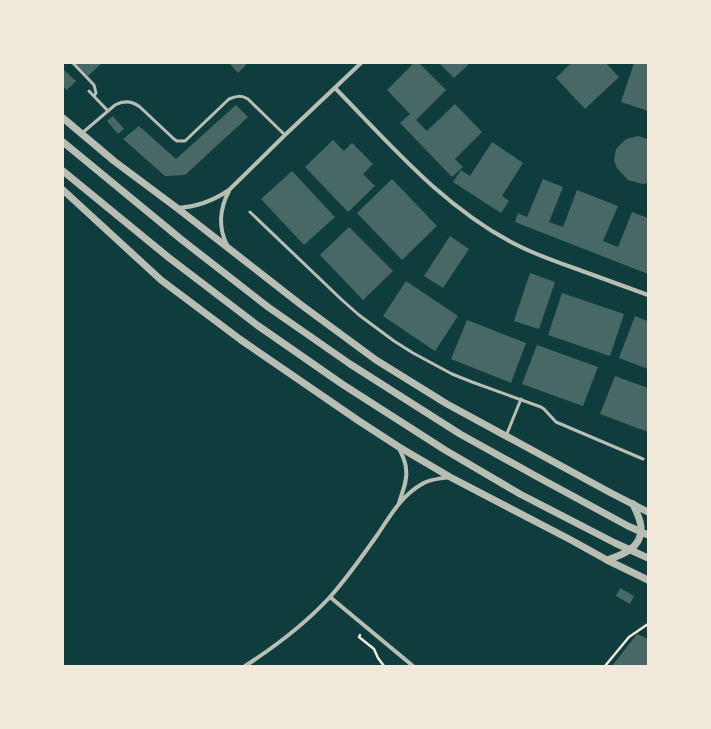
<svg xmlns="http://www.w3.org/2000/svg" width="711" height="729" font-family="'Source Sans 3',sans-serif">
  <rect width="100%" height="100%" fill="#0f3d3e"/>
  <g fill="#486865">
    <polygon points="75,63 102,63 88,76"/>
    <polygon points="229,63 248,63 238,73"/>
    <polygon points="410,63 419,63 446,90 416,120 427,131 455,104 482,132 455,159 463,167 452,177 400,123 410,114 387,90 412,65"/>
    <polygon points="439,63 470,63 454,78"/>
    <polygon points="571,63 606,63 619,77 585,109 556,78"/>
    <polygon points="634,63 648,63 648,111 621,102"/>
    <polygon points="63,69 76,81 67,90 63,86"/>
    <polygon points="236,105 248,117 185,175 165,176 123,139 139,126 176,159"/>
    <polygon points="113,116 124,129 118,134 107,121"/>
    <polygon points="638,136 648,139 648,183 643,184 628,180 617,168 614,160 616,149 626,139"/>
    <polygon points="333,140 344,151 352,143 373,164 363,174 375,186 348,212 305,167"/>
    <polygon points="492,142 523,163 502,196 509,201 501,213 453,182 461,170 470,176"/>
    <polygon points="292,171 335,217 304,245 261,199"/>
    <polygon points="392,179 437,226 402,260 357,213"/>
    <polygon points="543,179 563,187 549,222 563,227 577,190 618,206 603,241 618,247 632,212 648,218 648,274 515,222 518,213 527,217"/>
    <polygon points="349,227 393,271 363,300 320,255"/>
    <polygon points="450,236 469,249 443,288 424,276"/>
    <polygon points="530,273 555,282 539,329 514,321"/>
    <polygon points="406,281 458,316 435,351 383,316"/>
    <polygon points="562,293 624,314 610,356 548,335"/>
    <polygon points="635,316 648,321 648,369 619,358"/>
    <polygon points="467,320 526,343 511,383 451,359"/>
    <polygon points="537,345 598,367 583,406 522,384"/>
    <polygon points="615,376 648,388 648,432 600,414"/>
    <polygon points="620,588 634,596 630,604 616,596"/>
    <polygon points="637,634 648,639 648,666 612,666"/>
  </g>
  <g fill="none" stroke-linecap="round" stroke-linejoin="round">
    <g stroke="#f1e9da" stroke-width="2.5">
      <polyline points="360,635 359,637 374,649 378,658 384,666"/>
      <polyline points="605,666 629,637 648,624"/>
    </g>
    <g stroke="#b8beb3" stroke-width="3">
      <polyline points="73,63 94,85 96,93 94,96"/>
      <polyline points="89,91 108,111"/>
      <path d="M81 134 115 105C124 100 132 101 140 107L174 139 177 141H185L229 99C236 96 241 95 248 99L285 135"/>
      <polyline points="250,212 342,300 359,315 394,341 413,353 452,374 472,382 541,407 544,409 556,422 643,459"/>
      <polyline points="506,436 521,399"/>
    </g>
    <g stroke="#b8beb3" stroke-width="4">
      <path d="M335 88C391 145 443 207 515 244 534 254 554 261 574 268 599 277 623 286 648 295"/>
      <path d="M177 208C197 207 213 201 229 190L285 135 361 63"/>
      <path d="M227 245C218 227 220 208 229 191"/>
      <path d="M399 503C402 492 408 481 406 469 406 462 402 455 399 448"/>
      <polyline points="330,597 413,666"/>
      <path d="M245 666C276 646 305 624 330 597 348 577 363 555 378 534 390 516 402 495 422 484 430 479 439 479 448 477"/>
    </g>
    <g stroke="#b8beb3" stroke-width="7">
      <polyline points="63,118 114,161 177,208 300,304 376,360 447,404 611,493 648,512"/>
      <polyline points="63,142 182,240 268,307 350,364 460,434 534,475 628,526 648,535"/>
      <polyline points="63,171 168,257 257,325 342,384 445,450 520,494 615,543 648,558"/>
      <polyline points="63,190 161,280 241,340 359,421 399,447 450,477 571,540 607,560 648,580"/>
      <path d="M607 560C622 555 642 548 641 528 641 520 636 511 633 504"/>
    </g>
  </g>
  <rect width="711" height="729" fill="none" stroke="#f1e9da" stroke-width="128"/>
</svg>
